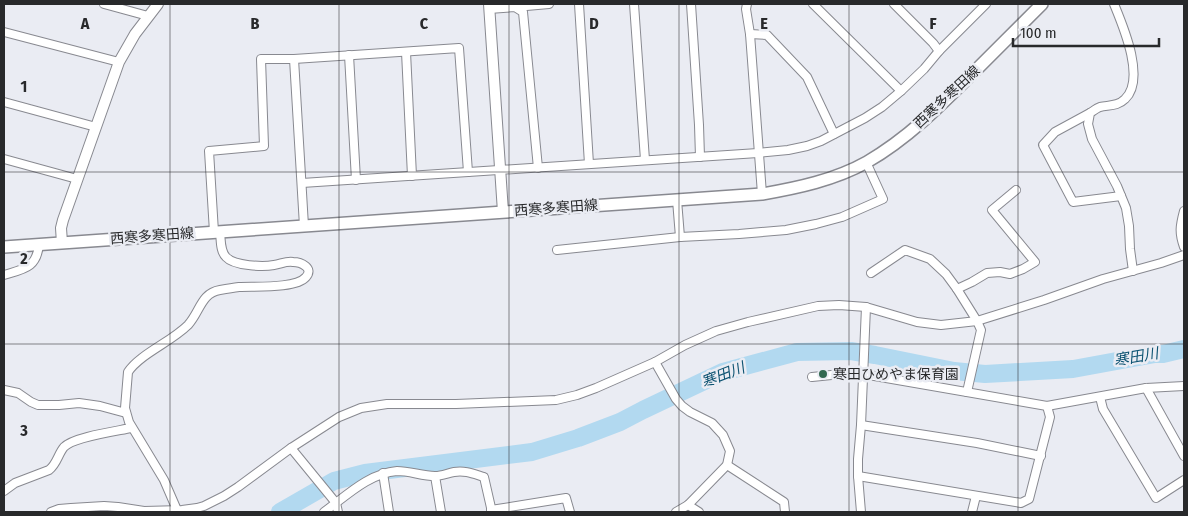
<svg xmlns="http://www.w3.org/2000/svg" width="1188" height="516" font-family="'Fira Sans Condensed','Noto Sans JP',sans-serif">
  <rect width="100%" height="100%" fill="#eaecf3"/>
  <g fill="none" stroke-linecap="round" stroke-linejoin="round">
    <polyline stroke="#b2d9f0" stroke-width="18" points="280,512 334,481 365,473 532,452 578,438 620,422 643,410 723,372 797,352 851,351 875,355 954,371 985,374 1073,369 1155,354 1163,354 1184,349"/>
    <defs>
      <g id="minor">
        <polyline points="104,4 148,16"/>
        <polyline points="579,4 589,164"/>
        <polyline points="634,4 645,160"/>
        <polyline points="691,4 699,125 700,157"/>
        <polyline points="747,4 746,9 750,34 762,194"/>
        <polyline points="813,4 901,91"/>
        <polyline points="894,4 933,43 939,51"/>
        <path d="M1114 4C1123 26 1146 79 1125 99 1118 106 1110 105 1100 107 1097 108 1093 111 1090 113L1088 124 1092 139 1117 186 1126 208 1129 226 1130 249 1133 271"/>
        <polyline points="515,7 549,4"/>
        <polyline points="489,9 515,7 523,12 538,168"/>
        <polyline points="4,32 119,62"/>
        <polyline points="750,34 767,35 807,77 834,134"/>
        <polyline points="406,52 412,176"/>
        <polyline points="349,55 356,180"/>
        <polyline points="294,59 304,226"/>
        <polyline points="4,102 96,127"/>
        <polyline points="1090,113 1055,132 1043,145 1073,202 1121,196"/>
        <polyline points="4,159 77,179"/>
        <polyline points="302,183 758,153 788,150 807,146 821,141 865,118 882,107 901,91 924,69 939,51 986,4"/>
        <polyline points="677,200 680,237"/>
        <path d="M1184 211C1180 226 1179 233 1184 247"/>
        <polyline points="214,232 209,151 264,146 261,59 294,59 459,48 468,172"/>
        <polyline points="557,250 680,237 739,234 786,230 816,224 842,217 883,199 866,162"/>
        <polyline points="871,273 905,250 930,259 946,274 957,289"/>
        <path d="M4 275C24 269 37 268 39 244"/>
        <polyline points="655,362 676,399 682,406 690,412 712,423 723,435 730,451 727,465 688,505 676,512"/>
        <polyline points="812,377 851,373 863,374 1047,406 1146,388 1184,386"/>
        <polyline points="1146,388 1184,456"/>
        <polyline points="4,390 18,393 31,402 38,405 59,405 79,403 100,406 126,413"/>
        <polyline points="967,392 981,330 977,321 957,289 972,282 987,273 1000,272 1010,274 1023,269 1035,262 992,210 1016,190"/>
        <polyline points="1100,397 1103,409 1156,498 1184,480"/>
        <polyline points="861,425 977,443 1041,456"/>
        <polyline points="291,448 336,503 338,512"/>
        <polyline points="727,465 784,502 785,512"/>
        <polyline points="383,473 389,512"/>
        <polyline points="435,476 441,512"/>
        <polyline points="858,476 1021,503 1029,499 1050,417 1047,406"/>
        <path d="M4 491 15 483 49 470C57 464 58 454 64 447 73 437 117 431 131 428"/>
        <polyline points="688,505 699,512"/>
        <path d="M177 510 164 480 129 422 125 408 128 372C140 354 171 342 188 325 200 312 201 293 220 290 226 289 232 288 239 287 253 286 296 289 306 277 314 268 301 262 293 262 286 261 281 264 274 265 263 267 234 266 226 257 220 251 221 240 220 232"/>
        <polyline points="491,510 566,498 570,512"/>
        <polyline points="51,512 59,509 71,508 104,506 118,507 144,511 182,510 197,508 204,506 224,496 238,487 291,448 339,417 361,408 387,404 456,404 556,400 577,395 596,388 655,362 685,345 716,331 748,322 818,306 839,305 866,307 917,322 941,325 977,321 1044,300 1103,279 1161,263 1184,255"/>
        <path d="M324 512C345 497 369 473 397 471 410 471 422 476 435 476 442 476 448 473 454 472 465 470 474 474 484 477L492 512"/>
        <polyline points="861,512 858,476 858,459 861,425 866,307"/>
        <polyline points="972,512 976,496"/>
      </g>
      <g id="tertiary">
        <polyline points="489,4 503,212"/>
        <polyline points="62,243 61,228 63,220 119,62 135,34 158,4"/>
      </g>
      <path id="secondary" d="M4 247 762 194C797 188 835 180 867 162 907 139 940 106 972 74 995 51 1019 27 1042 4"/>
    </defs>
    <use href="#minor" stroke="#888990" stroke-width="10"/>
    <use href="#tertiary" stroke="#888990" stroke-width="12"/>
    <use href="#secondary" stroke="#888990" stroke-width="14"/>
    <use href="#minor" stroke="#fff" stroke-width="8"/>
    <use href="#tertiary" stroke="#fff" stroke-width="10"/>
    <use href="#secondary" stroke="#fff" stroke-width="11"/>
  </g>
  <path fill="none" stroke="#28292b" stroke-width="1" stroke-opacity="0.55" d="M170 4V512M339 4V512M509 4V512M679 4V512M849 4V512M1018 4V512M4 172H1184M4 344H1184"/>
  <circle fill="#336950" stroke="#eaecf3" stroke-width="2" cx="823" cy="374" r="5"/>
  <g text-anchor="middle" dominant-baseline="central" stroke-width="5" stroke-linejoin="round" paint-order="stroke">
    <g font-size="14" fill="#28292b" stroke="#eaecf3">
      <text transform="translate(947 97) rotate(-43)">西寒多寒田線</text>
      <text transform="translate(556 208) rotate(-4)">西寒多寒田線</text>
      <text transform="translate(152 236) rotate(-4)">西寒多寒田線</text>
    </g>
    <g font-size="14" fill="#28292b" stroke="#eaecf3" text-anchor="start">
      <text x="833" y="374">寒田ひめやま保育園</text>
    </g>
    <g font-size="15" font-style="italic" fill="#0d5372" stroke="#eaecf3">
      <text transform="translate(1136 357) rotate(-10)">寒田川</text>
      <text transform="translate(723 375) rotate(-21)">寒田川</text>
    </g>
  </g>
  <g font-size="16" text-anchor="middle" font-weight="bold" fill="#28292b" stroke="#eaecf3" stroke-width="5" stroke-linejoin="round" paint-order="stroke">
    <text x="85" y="29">A</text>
    <text x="255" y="29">B</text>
    <text x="424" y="29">C</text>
    <text x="594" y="29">D</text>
    <text x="764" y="29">E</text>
    <text x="933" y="29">F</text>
    <text x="24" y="92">1</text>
    <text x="24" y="264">2</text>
    <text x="24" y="436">3</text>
  </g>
  <rect width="1188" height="516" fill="none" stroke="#28292b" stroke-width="10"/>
  <path d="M1013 38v8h146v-8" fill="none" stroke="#28292b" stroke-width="2.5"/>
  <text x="1020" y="38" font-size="15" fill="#28292b" stroke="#eaecf3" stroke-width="4" paint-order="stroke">100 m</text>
</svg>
